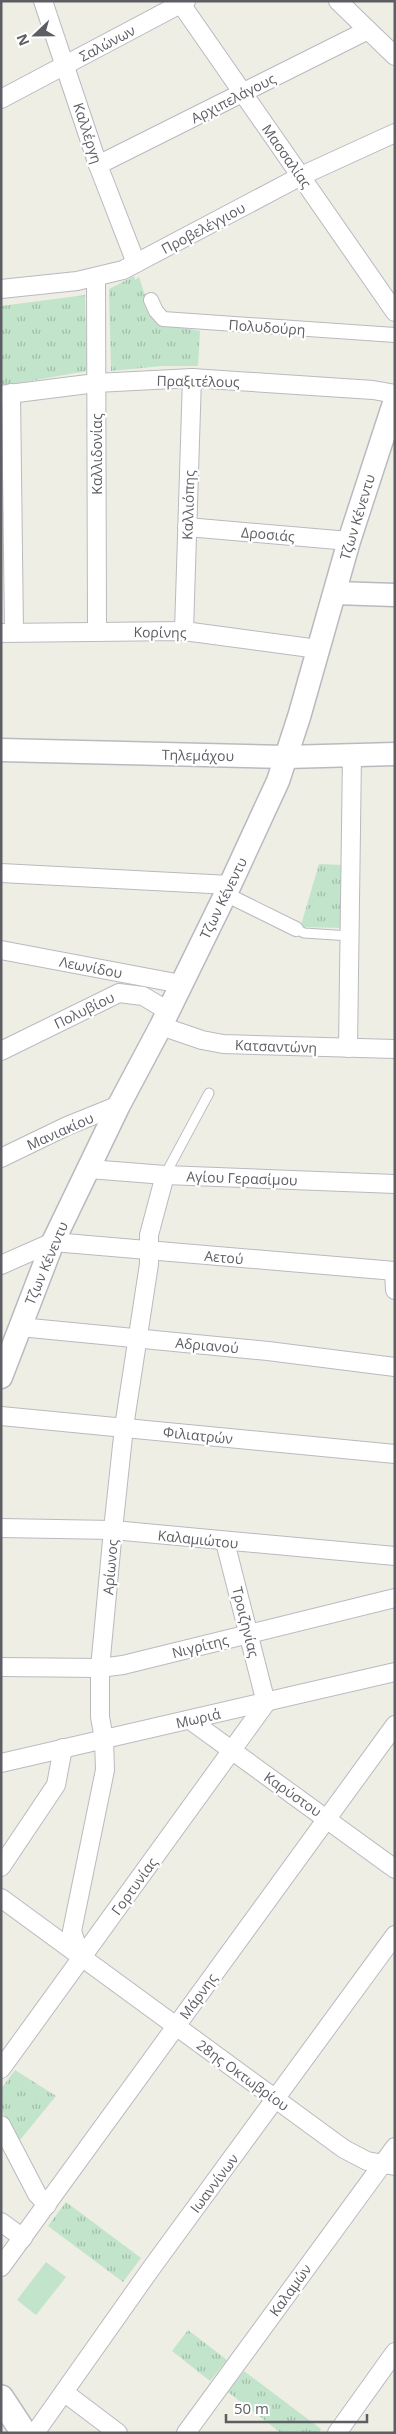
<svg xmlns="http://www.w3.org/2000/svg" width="396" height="2434" font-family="'Open Sans',sans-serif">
  <defs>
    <pattern id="park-tufts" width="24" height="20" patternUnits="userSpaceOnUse" patternTransform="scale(1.25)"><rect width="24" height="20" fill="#c2e4ca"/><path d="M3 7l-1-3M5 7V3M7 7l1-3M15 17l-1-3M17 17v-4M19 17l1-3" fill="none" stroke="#a1bca8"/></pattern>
  </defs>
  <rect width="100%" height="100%" fill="#eeeee5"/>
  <g fill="url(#park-tufts)">
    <polygon points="134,276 135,280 139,277 151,314 160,324 200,331 198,366 162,366 111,371 109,289"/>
    <polygon points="85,295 87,371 1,386 1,306"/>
    <polygon points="319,864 342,865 342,928 305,927 301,925"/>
    <polygon points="15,2070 56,2096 20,2140 1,2110 1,2089"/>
    <polygon points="66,2202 141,2258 123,2282 48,2226"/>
    <polygon points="188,2330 227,2360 210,2381 172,2351"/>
    <polygon points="244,2371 321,2429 319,2433 281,2433 228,2392"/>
  </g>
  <polygon fill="#c2e4ca" points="46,2262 66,2277 36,2315 17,2300"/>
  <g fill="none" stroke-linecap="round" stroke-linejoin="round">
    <defs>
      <g id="service">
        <polyline points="296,929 304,933 350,936"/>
        <polyline points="165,1175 209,1093"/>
      </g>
      <g id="pedestrian">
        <polyline points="151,300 156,311 163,319 395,335"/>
        <polyline points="225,894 296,929"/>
      </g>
      <g id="minor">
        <polyline points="43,1 98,165 136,263"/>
        <polyline points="179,1 395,312"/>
        <polyline points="338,1 395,56"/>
        <polyline points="1,99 186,1"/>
        <polyline points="98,165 368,30"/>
        <polyline points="96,277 97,631"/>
        <polyline points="1,289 77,281 123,270 301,176 395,133"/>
        <polyline points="11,393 14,632"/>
        <polyline points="1,395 96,383 192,378 373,390 395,394"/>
        <polyline points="187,527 349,541"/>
        <polyline points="184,631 192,378"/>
        <polyline points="1,633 184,631 318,649"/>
        <polyline points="1,873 230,885"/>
        <polyline points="1,950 181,984"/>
        <polyline points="161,1026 202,1040 223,1044 395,1049"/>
        <polyline points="348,1048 352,755"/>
        <polyline points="1,1051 119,993 143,996 168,1011"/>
        <polyline points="1,1158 67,1126 119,1105"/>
        <polyline points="89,1169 165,1175 395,1184"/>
        <polyline points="1,1265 53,1242 395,1271"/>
        <polyline points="394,1271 395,1290"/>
        <polyline points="20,1327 268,1351 395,1367"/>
        <polyline points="1,1416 395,1454"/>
        <polyline points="1,1528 113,1530 395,1556"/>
        <polyline points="1,1667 100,1668 123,1665 395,1598"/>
        <polyline points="190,1720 395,1869"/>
        <polyline points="1,1763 395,1672"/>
        <polyline points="1,1867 56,1785 63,1748"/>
        <polyline points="1,1898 344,2149 367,2161 395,2166"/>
        <polyline points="81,1958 72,1931 105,1770 104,1739 100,1717 100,1668 113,1530 124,1427 149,1264 149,1235 165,1175"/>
        <polyline points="1,2069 266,1703 225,1542"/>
        <polyline points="1,2125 37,2194 47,2205"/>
        <polyline points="1,2222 23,2238"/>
        <polyline points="1,2267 395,1725"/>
        <polyline points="65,2393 118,2433"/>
        <polyline points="35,2433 150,2270 395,1935"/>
        <polyline points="186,2433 395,2147"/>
        <polyline points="337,2433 395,2352"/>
      </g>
      <g id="tertiary">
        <polyline points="335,593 395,595"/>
        <polyline points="1,750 286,757 395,754"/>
        <polyline points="1,1377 53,1242 119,1105 161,1026 230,885 278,781 299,717 349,541 395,400"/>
      </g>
      <polyline id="secondary" points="1,2398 24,2433"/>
    </defs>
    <use href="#service" stroke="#b9bac0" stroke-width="11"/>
    <use href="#pedestrian" stroke="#b9bac0" stroke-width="16"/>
    <use href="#minor" stroke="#b9bac0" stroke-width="20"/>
    <use href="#tertiary" stroke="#b9bac0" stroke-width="25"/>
    <use href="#secondary" stroke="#babbc2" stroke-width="28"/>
    <use href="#service" stroke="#fff" stroke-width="9"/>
    <use href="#pedestrian" stroke="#fff" stroke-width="14"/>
    <use href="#minor" stroke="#fff" stroke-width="18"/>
    <use href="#tertiary" stroke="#fff" stroke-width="22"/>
    <use href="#secondary" stroke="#fff" stroke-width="25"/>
  </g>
  <g text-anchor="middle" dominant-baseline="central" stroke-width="4.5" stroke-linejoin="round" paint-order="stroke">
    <g font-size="14" fill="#5c5e64" stroke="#fff">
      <text transform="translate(107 43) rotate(-28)">Σαλώνων</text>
      <text transform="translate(233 98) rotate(-27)">Αρχιπελάγους</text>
      <text transform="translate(88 133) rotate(72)">Καλλέργη</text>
      <text transform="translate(287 156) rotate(55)">Μασσαλίας</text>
      <text transform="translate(203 228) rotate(-28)">Προβελέγγιου</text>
      <text transform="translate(267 327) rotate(4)">Πολυδούρη</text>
      <text transform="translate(198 381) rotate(1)">Πραξιτέλους</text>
      <text transform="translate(96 454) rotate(-90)">Καλλιδονίας</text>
      <text transform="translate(188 505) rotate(-88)">Καλλιόπης</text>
      <text transform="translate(357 517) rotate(-73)">Τζων Κένεντυ</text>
      <text transform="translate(268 534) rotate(5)">Δροσιάς</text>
      <text transform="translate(160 632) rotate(1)">Κορίνης</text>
      <text transform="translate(198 755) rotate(1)">Τηλεμάχου</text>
      <text transform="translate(223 898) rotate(-64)">Τζων Κένεντυ</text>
      <text transform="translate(91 967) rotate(11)">Λεωνίδου</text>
      <text transform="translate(84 1010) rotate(-26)">Πολυβίου</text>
      <text transform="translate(276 1046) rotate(2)">Κατσαντώνη</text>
      <text transform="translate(60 1131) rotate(-24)">Μανιακίου</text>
      <text transform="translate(242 1178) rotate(2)">Αγίου Γερασίμου</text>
      <text transform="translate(224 1257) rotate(5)">Αετού</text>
      <text transform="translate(46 1263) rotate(-67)">Τζων Κένεντυ</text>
      <text transform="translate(207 1345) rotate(5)">Αδριανού</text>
      <text transform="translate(198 1435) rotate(6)">Φιλιατρών</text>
      <text transform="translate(198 1539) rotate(6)">Καλαμιώτου</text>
      <text transform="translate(110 1567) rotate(-85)">Αρίωνος</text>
      <text transform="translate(246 1622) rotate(76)">Τροιζηνίας</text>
      <text transform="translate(200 1646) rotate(-14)">Νιγρίτης</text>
      <text transform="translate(198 1718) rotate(-13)">Μωριά</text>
      <text transform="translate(293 1794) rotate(35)">Καρύστου</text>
      <text transform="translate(134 1886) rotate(-54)">Γορτυνίας</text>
      <text transform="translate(198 1996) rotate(-54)">Μάρνης</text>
      <text transform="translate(243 2075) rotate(36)">28ης Οκτωβρίου</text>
      <text transform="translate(214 2183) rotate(-53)">Ιωαννίνων</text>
      <text transform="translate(290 2290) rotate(-54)">Καλαμών</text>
    </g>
  </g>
  <rect width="396" height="2434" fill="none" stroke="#5c5e64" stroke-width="5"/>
  <g transform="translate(35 35) rotate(248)" stroke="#ffffff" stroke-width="4" paint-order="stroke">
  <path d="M0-4L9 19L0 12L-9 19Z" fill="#5c5e64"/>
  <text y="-8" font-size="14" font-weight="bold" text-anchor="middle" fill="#5c5e64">N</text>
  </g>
  <path d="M226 2414v8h141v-8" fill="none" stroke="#5c5e64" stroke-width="2.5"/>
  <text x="234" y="2414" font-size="15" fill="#5c5e64" stroke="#ffffff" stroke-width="4" paint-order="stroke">50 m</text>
</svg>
